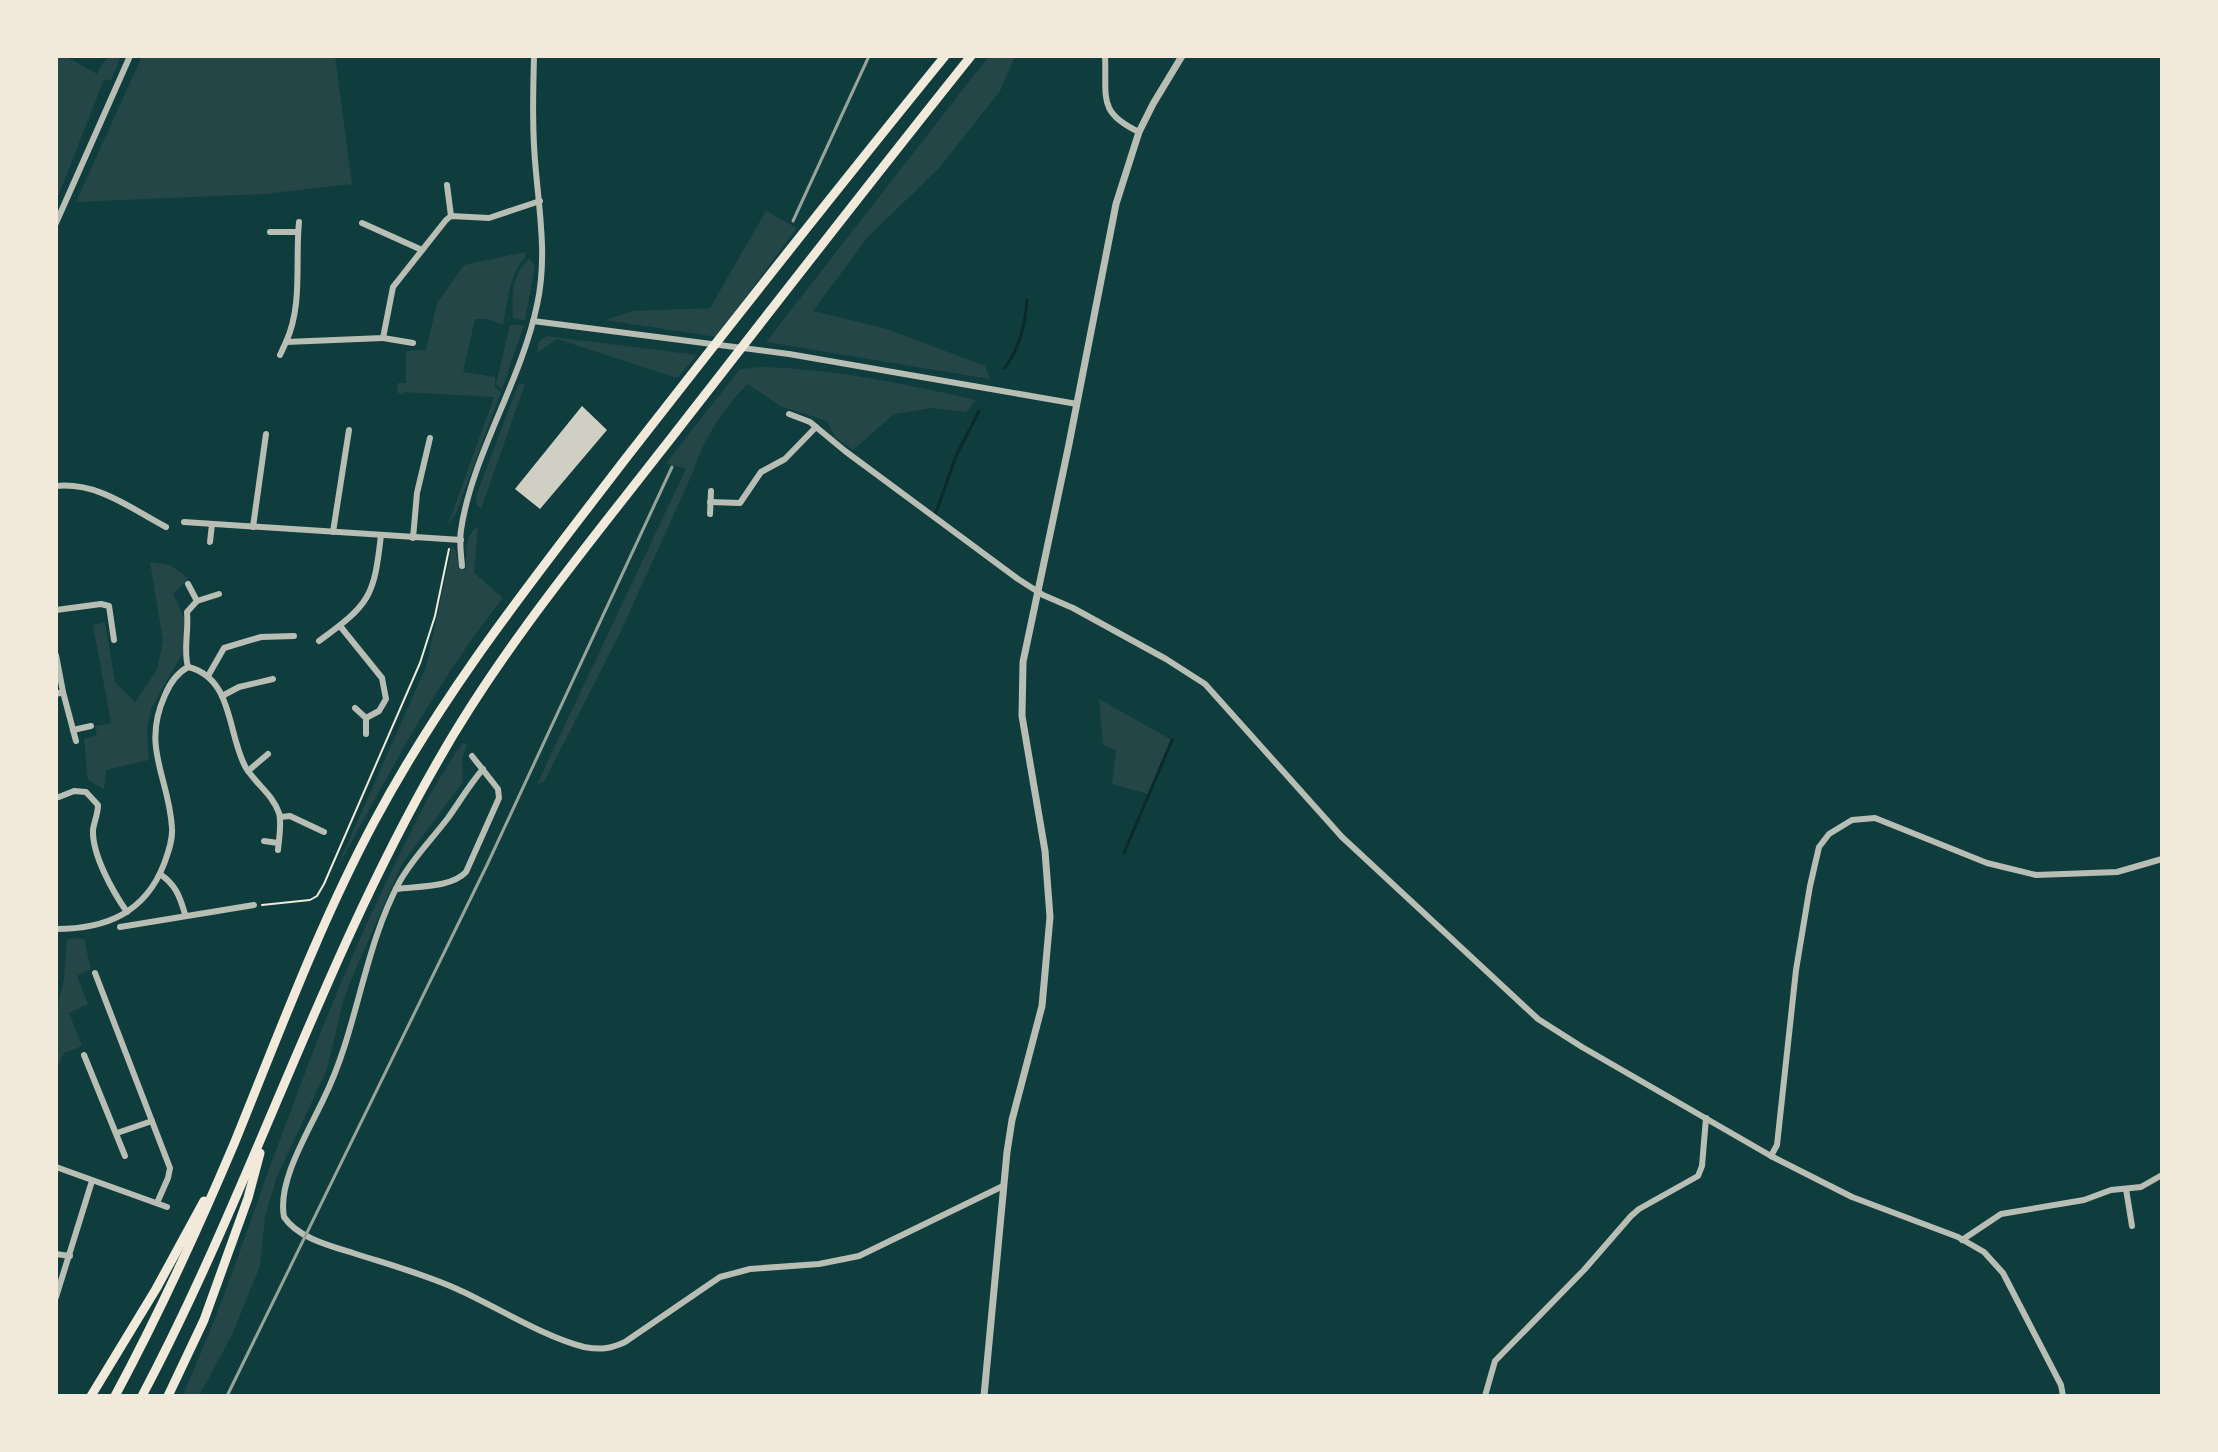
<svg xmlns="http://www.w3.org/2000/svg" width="2218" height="1452" font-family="'Nunito Sans',sans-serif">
  <rect width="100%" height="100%" fill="#0f3d3e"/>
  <g fill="#244646">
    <path d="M56 56H65L97 74C104 61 105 56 121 56L111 81 104 79 56 202Z"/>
    <polygon points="142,56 335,56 352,184 264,194 76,202"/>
    <polygon points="989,56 1015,56 1000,91 939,168 867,238 813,311 887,329 985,366 990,379 766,342"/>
    <polygon points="766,211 797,228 716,337 605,320 633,311 710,308"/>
    <path d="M525 252V258C510 271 507 305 503 325L488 319H475L463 372 495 377V387L501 392 457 511 448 525 494 397 404 392 402 395 397 392 398 383H406V351L426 350 437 303 464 265Z"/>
    <path d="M529 259 535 265 525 320 513 318C512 297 511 275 529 259Z"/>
    <polygon points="510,325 524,325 502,389 496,384"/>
    <polygon points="546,336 697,355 677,378 557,339 537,353 539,342"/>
    <path d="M762 367C834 369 906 384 976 400L966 412 932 408 894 414 853 450 835 437 827 421 780 406 748 384C724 406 703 441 693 472L621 631 544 782 537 784 686 469 666 463 740 369Z"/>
    <polygon points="519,383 525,384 481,509 476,504 477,493"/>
    <path d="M478 526 474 573 503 598C435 682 386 780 334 874L426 667 452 547 456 551 459 568 466 570C467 554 463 536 478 526Z"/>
    <polygon points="150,562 170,565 188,578 173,594 185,620 186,647 151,709 147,728 149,760 106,770 104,789 88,780 84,739 97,735 95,726 111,723 93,625 105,622 115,682 135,702 157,670 163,641"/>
    <polygon points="1099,699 1172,740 1149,794 1112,784 1116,750 1103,745"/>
    <path d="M463 743 467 744 462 758 463 782 402 864 354 973 343 1002 327 1069 276 1179 265 1217 260 1266 232 1335 199 1396H182C211 1333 234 1269 257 1203 295 1097 335 989 384 887 405 842 434 782 463 743Z"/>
    <polygon points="73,938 84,939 91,969 77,976 88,1004 69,1013 82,1046 64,1053 56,1070 56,1013 64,979 67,940"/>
  </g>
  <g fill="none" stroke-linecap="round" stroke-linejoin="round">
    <g stroke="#0a2a2b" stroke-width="3">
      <path d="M1005 368C1020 346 1025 326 1027 300"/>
      <polyline points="934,518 956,456 979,411"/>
      <polyline points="1124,853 1172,740"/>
    </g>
  </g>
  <polygon fill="#cfcfc3" points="582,406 607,430 540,509 515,489"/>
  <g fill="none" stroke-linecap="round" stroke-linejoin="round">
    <polyline stroke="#f1e9da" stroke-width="2" points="262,905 310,900 317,896 324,884 420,663 435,616 449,549"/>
    <g stroke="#b8beb3" stroke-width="6">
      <path d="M1105 56C1107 98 1097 112 1139 132"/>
      <polyline points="447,185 451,216"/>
      <path d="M299 222C295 261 303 305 286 342L383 338 393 287 446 220 451 216 489 218 540 201"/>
      <polyline points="56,223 130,56"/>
      <polyline points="362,223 422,250"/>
      <polyline points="270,232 298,232"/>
      <polyline points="533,321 789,354 1077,404"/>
      <polyline points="383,338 413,343"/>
      <polyline points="280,355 286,342"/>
      <polyline points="789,414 810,422 845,451 1018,579 1043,595 1073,608 1166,659 1205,684 1342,837 1538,1019 1582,1047 1771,1156 1852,1197 1958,1237 1984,1252 2003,1273 2061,1385 2063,1396"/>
      <path d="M56 486C98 482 130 508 166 527"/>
      <polyline points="710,502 740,503 761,472 785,459 816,427"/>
      <polyline points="710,514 711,491"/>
      <polyline points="184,522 461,540"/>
      <polyline points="253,527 266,434"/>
      <polyline points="333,532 349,430"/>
      <polyline points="413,538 417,493 430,438"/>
      <polyline points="210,542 212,524"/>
      <path d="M462 566C461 554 459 542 461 530 472 455 521 382 537 305 547 260 540 217 536 172 532 133 533 94 534 56"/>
      <polyline points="188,584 197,601"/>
      <polyline points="56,610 101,604 109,606 114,640"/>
      <polyline points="340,626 382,678 386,699 379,711 366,718"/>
      <path d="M319 641C370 604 374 597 381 535"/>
      <polyline points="56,655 63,692 56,694"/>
      <path d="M188 667C183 650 189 631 187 612L197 601 219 594"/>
      <polyline points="208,676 224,648 261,637 294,636"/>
      <polyline points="63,692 76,741"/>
      <polyline points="222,696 239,687 273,679"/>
      <polyline points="355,708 366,718 366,734"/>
      <polyline points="73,730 91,726"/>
      <path d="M483 769C470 784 460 801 448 818 432 839 413 858 400 881 363 949 358 1029 324 1098 309 1131 277 1181 284 1217 298 1238 330 1246 353 1253 387 1264 424 1274 457 1289 497 1307 542 1336 584 1347 601 1350 610 1349 625 1342L720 1277 750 1269 819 1264 859 1256 1003 1186"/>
      <polyline points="248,771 268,754"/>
      <path d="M59 797 74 791 86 792 98 805C98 814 94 822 93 830 92 855 113 892 127 912"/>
      <polyline points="280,817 290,816 324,832"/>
      <polyline points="264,841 278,843"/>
      <path d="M160 874C176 885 180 897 185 914"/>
      <path d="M396 889C417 886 451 888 466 872L499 798 498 789 472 756"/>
      <polyline points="120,927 254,905"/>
      <path d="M56 929C106 929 145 913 164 864 168 853 173 840 172 828 169 777 141 748 165 695 170 683 177 673 188 667 234 678 227 735 246 768 256 784 273 795 279 813 282 824 279 838 278 850"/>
      <polyline points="95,973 170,1168 168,1178 157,1203"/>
      <polyline points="84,1055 125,1156"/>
      <polyline points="117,1133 152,1121"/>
      <polyline points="1771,1156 1777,1145 1796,970 1810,886 1819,847 1829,834 1852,820 1875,818 1987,863 2036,875 2117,872 2162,859"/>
      <polyline points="56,1167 167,1207"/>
      <polyline points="2126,1189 2132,1226"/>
      <polyline points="1962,1240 2001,1214 2084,1200 2111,1190 2141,1187 2162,1175"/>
      <polyline points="56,1254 70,1256"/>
      <polyline points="56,1297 92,1181"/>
      <polyline points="1485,1396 1495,1361 1584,1270 1631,1216 1639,1209 1698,1176 1702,1166 1706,1118"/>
    </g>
    <polyline stroke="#b8beb3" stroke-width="7" points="984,1396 1007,1152 1012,1120 1042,1006 1050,917 1045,851 1022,716 1023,662 1069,444 1116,204 1139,132 1153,104 1182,56"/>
    <g stroke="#f1e9da" stroke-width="9">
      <polyline points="91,1396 156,1289 204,1201"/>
      <path d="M115 1396C159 1314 198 1229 234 1144 278 1036 319 925 374 822 445 689 532 581 623 462 729 326 836 190 945 56"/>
      <path d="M142 1396C251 1190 321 964 438 761 501 650 583 551 661 451 764 319 866 187 971 56"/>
      <polyline points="168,1396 204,1320 248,1198 260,1153"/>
    </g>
    <g stroke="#97a49c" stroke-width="3">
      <polyline points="793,221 869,56"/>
      <polyline points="227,1396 487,865 672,467"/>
    </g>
  </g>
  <rect width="2218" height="1452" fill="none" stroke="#f1e9da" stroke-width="116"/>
</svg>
